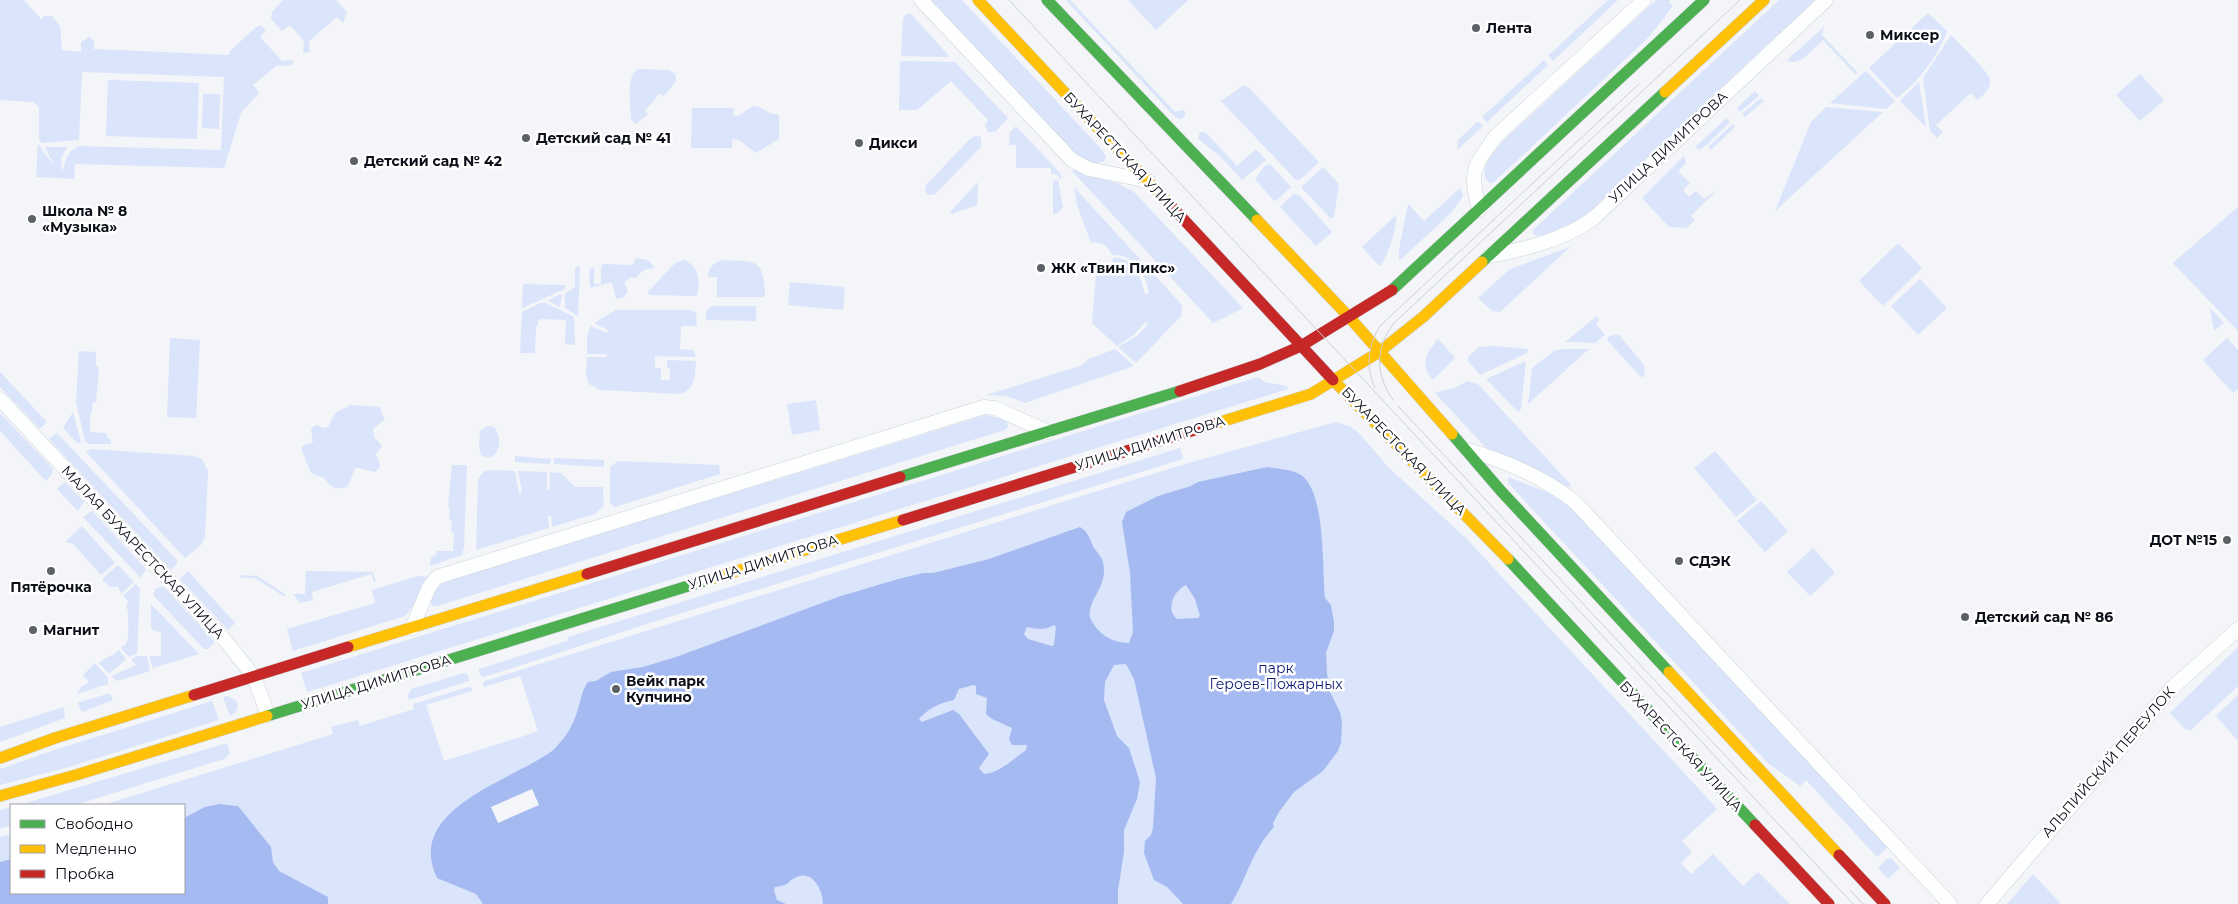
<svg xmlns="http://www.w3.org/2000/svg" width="2238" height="904" font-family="Montserrat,sans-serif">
  <rect width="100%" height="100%" fill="#f3f5f8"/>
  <g fill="#dae4fb">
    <path d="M0 0H24L41 19 44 16H52L60 26 62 50 81 52V42L89 37 94 41V49L229 55 230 51 256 27 261 25 264 29H267L260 37 282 61 293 60V65L276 66 253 85 259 93 241 113 224 168 75 164 74 179 36 177 38 144 54 166 45 147H67L61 158 62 172C66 162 66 151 79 146L221 150 224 77 82 72 79 140 42 143 39 140V108L34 102 0 100Z"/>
    <polygon points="283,0 336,0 347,12 343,23 337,17 309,41 310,52 303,53 304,41 290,25 282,31 271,19 272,12"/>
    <path d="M931 0H962L1103 151 1106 157 1104 161C1093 168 1078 156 1070 148Z"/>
    <polygon points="1066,0 1070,0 1175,112 1183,110 1186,114 1183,118 1179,119 1174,116"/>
    <polygon points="1128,0 1188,0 1156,30"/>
    <polygon points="1608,0 1618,0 1553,61 1548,56"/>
    <path d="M1656 0H1671L1669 2 1673 6 1649 37 1493 183H1489C1476 169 1494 154 1502 142Z"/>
    <path d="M1779 0H1815L1586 215C1576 222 1543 240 1533 234V230Z"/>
    <polygon points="910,13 950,57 901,56 903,20 904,16"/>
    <path d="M1928 13 1947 31C1938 56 1918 82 1897 98L1869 68Z"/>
    <path d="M1824 27 1822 35 1858 73 1855 74 1823 40C1814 47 1800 68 1787 60Z"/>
    <path d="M1951 35C1959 44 1988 70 1990 80 1991 89 1983 95 1978 100L1971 93 1936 125 1943 132 1937 138 1930 131 1923 78Z"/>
    <polygon points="1544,60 1548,65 1487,122 1482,117"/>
    <polygon points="900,61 955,62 1008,118 995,132 988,132 985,125 988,120 951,81 917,110 899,110"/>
    <path d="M638 69 669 70 675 74 676 81 664 96 660 93 645 111 648 114 636 124 631 119C631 106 625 77 638 69Z"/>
    <polygon points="1866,71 1895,101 1886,109 1830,103"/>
    <polygon points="2140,74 2164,100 2140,121 2116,95"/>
    <polygon points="108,80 199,83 197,139 106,136"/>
    <polygon points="1919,82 1926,127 1900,101"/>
    <polygon points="1244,85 1249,88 1319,162 1301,179 1296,180 1221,101"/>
    <polygon points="1755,91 1759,96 1740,112 1737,108"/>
    <polygon points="203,94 220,94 219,129 202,128"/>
    <polygon points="1761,98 1764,101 1745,117 1742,114"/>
    <path d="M753 106C763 106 768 115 777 114L779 116V139L756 153 739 140 732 139V148H691L692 108H734L733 115 738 116Z"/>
    <polygon points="1826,107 1883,112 1775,211 1811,122"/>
    <polygon points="1727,118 1730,122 1704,147 1699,150 1695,147"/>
    <polygon points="1478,121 1483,126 1457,150 1458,140"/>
    <polygon points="1733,124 1735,127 1711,150 1708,147"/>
    <polygon points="1016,126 1061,174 1061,180 1056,174 1051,174 1051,168 1016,168 1016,145 1009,145 1010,132"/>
    <polygon points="1200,132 1205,132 1237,166 1256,149 1266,160 1242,180 1220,156 1198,139"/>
    <polygon points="976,136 981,137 981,147 934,195 928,195 925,191 926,185 971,138"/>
    <polygon points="1684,156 1686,163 1678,171 1690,183 1683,190 1689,197 1696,191 1704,199 1718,189 1691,216 1695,220 1686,228 1669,227 1642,198"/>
    <polygon points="1270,164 1291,187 1276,201 1273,200 1255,179 1265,166"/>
    <polygon points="1323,167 1339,184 1334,217 1331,219 1301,187"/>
    <polygon points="1075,170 1119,184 1134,192 1243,308 1213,323 1072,171"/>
    <polygon points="1058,180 1063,208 1056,214 1053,214 1053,181"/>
    <polygon points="978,182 977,205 951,214 950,212"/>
    <path d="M1074 187 1182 305 1181 316 1136 363 1118 347 1137 336 1148 324 1145 322 1135 334 1117 346 1092 323 1096 276C1106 274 1112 269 1113 258 1135 257 1141 277 1145 295L1149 293C1145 273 1135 254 1112 255 1109 246 1101 241 1091 243L1077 205Z"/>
    <polygon points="1461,189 1463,196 1451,213 1399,261 1399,249 1408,204 1424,221 1458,190"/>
    <polygon points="1294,193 1300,196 1332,232 1316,246 1280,207"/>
    <polygon points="2238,207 2238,331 2173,263"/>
    <path d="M1396 215C1398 225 1387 261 1379 266L1362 247Z"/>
    <polygon points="1898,243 1922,268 1883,306 1859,281"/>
    <polygon points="1570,247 1500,312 1492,311 1478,298 1510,269"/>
    <polygon points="636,258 648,260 655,268 644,270 634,279 632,277 624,282 628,291 624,297 616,299 612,282 591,288 589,280 590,269 594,267 594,284 601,284 601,267 603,264 633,265"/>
    <path d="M684 260C700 267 700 281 697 296L649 295 648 292 675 263Z"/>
    <path d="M724 260C757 262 763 258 765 295L763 297H717V277H708C708 267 714 262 724 260Z"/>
    <polygon points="579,265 580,268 578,316 565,308 565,294 575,287 575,269"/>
    <polygon points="1920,279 1947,308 1918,335 1891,306"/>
    <polygon points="790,282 845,287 843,310 788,305"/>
    <polygon points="523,284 565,285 565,289 522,308"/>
    <polygon points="560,294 562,295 560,307 548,301"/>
    <polygon points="540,303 546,303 574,317 575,345 565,344 566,320 541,319 538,321 538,326 536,326 535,353 520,353 522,312"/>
    <polygon points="712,306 756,306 756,321 706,320 706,311"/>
    <polygon points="2210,308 2224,323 2214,331"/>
    <path d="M616 310H691L696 313 697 326H681L680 349 693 350 696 357 655 356V368H661V380H670V369L667 368V360L696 361C695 374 696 388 681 394L601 390 589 384 586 376 587 357H606L607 354H587V335L591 326 607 333 608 330 594 323Z"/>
    <polygon points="1597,316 1599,320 1596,324 1605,335 1595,343 1565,342"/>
    <polygon points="1618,334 1644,365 1645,376 1641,377 1607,340 1609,336"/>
    <polygon points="170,338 200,340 196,418 167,417"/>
    <polygon points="2227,338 2238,350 2238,389 2233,393 2203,360"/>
    <path d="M1438 339 1455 358 1433 380C1419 365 1426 353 1438 339Z"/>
    <polygon points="1494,346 1528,349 1527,353 1480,375 1468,361 1468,357 1479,347"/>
    <polygon points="1115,349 1134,366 1025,403 1007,396 986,395 1080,366 1089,359"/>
    <polygon points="1562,349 1589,349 1528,404 1532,368 1554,351"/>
    <polygon points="79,351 96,352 96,366 99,367 96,402 93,402 92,413 90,414 90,432 106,433 108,439 111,439 111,444 89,444 85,441 76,402"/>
    <polygon points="1526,361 1521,409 1518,412 1486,379"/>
    <polygon points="0,372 47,422 40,429 0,387"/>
    <polygon points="1258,377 1264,382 1287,386 1288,389 307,692 301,673"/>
    <polygon points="1468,381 1478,384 1571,485 1569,487 1488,450 1435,393 1454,388"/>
    <polygon points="816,400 820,430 792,435 787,404"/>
    <path d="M350 405 381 407V412L385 419 373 429 374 437 382 446 376 454C378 461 384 466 375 472 347 466 360 464 347 487 335 490 331 488 324 478L311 473 301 448 304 445 313 442 311 430 313 427 317 425 323 428 328 427 335 413Z"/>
    <polygon points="73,412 81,442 77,443 63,428"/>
    <polygon points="0,413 53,469 52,474 46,481 0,431"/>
    <path d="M986 415 1007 420 1008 427 1005 430 437 606H433L430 602C431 594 439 585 447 581Z"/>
    <polygon points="1336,422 1349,426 1358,432 1388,467 1466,538 1712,803 1717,809 1682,841 1692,852 1681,863 1691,874 1713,854 1743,886 1758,872 1790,904 0,904 0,837 11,834 11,893 184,893 184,805 103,805 333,734 331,727 358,720 360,726 414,709 413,704 468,687 471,687 472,691 426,705 444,761 527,735 538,731 520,676 484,687 483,683 485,681 1185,464"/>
    <path d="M488 426 494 427C502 436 501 454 489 458L481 455 479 447 480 431Z"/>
    <polygon points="57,433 175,558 178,562 171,570 49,439"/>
    <polygon points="1180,448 1183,459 1141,472 656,621 500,672 483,677 479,673 479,669 482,668 567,641 568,637"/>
    <polygon points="90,449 194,456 202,459 208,471 205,537 201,545 185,558 86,452"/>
    <polygon points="1715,451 1757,500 1736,517 1694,468"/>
    <polygon points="515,456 551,459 550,464 515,462"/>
    <polygon points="554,458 604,460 604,467 554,464"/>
    <polygon points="618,461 719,465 720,474 615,507 610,503 610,467"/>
    <polygon points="452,465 467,465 464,547 462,555 430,566 431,557 435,556 437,551 453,551 454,533 451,532 452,520 449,520 450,508 448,507"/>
    <polygon points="491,470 515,471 519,493 522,492 518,471 547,472 547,490 550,490 550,472 561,473 575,487 603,487 604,505 595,514 552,527 551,516 548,516 549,528 476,550 478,479 484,471"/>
    <polygon points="1508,477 1547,492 1569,506 1888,847 1877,857 1806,780 1800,786 1768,763 1508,483"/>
    <polygon points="65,482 84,502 78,511 57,489"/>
    <polygon points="1761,501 1788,531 1765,552 1737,521"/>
    <polygon points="92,511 146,569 141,578 83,517"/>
    <polygon points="82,526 115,563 101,575 73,544 65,542"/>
    <polygon points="1813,548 1835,573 1810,596 1787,572"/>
    <polygon points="118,565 134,582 121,594 118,587 111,587 103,581 103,578"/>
    <polygon points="188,571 235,623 228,630 180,579"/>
    <polygon points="306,571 373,572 376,582 374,582 371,574 312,592 313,600 300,603 293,594 305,594"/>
    <polygon points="240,575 257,576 285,594 285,597 255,578 241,578"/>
    <path d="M418 576 429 577C419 589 416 605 405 616L293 651 287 629 375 603 372 590Z"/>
    <path d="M136 584 140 589 137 653 129 657 121 648C123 646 126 645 127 642 129 636 129 609 126 605L129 602 123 596Z"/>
    <polygon points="163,586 215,642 208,649 204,649 153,595 155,589"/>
    <polygon points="151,604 199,654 153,668 149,656 161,656 161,632 155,631 151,628"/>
    <polygon points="2238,647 2238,686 2191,730 2185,729 2170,713"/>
    <path d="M119 650 126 659 109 674 99 663C105 657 113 657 119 650Z"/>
    <polygon points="137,656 147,656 150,671 117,681 111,676 136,665 131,659"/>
    <polygon points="95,663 108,678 108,684 77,694 80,688 89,682 83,675"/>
    <polygon points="464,673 467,674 469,681 409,700 408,695 411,689"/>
    <polygon points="107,694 111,695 113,700 82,712 77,703"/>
    <polygon points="2238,695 2238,741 2216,716"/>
    <polygon points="227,696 236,700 238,707 235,713 230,716 223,697"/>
    <polygon points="212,701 219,720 69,767 0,785 0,769 48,752"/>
    <polygon points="64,707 65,718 0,742 0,727"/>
    <polygon points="227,743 230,753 224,759 75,805 19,805"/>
    <polygon points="11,807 11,825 0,829 0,810"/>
    <polygon points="1888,858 1891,858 1900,868 1888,879 1878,868"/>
    <polygon points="2033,874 2060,903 2059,904 2007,904"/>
  </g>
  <g fill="#a5baf1" fill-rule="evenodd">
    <path d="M1267 467C1279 469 1291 469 1301 475 1326 492 1322 569 1325 598L1331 605 1334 622V631L1326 653 1327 673 1330 692 1340 712 1342 722 1341 743 1338 751 1323 771 1294 792 1279 812 1273 823 1274 827C1252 850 1247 878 1231 904H1183L1167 887 1154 880 1144 853 1145 841 1151 835 1153 828 1156 778 1134 679 1126 664 1114 665 1105 682 1104 700 1117 736 1129 748 1140 782 1137 799 1124 830V852L1118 890V904H823C823 889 811 867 793 879 790 880 789 883 787 884 783 886 779 886 775 887L774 890 777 900 786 904H483L476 894 437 878C404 809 511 781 552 751 563 741 573 727 577 712 581 701 581 692 588 682L596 681 611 672 643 667 676 657 838 597 898 579 923 573H933L989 559 1080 527C1088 532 1089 537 1093 546 1096 552 1101 555 1103 562 1109 588 1087 598 1090 618 1098 634 1111 643 1129 643L1133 632 1130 573 1122 522 1126 512 1158 496 1191 486 1198 482ZM1186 585 1195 599 1200 616 1198 618 1177 619C1165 610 1174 590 1186 585ZM1054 625 1056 627 1054 645 1052 646 1028 639 1024 634 1027 627C1038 629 1043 631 1054 625ZM973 685 976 686V694L987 698 986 714 992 719 1012 728 1009 739 1012 745H1027L1026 750C1013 759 1000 773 984 774L979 768 989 754 959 714 953 710 922 722 919 719C930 707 940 703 954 700L959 689Z"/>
    <polygon points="219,804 238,806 271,847 273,862 279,871 328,897 328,904 0,904 0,862 11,859 11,893 184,893 184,818 205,807"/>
  </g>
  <polygon fill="#f3f5f8" points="532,789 539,805 498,823 491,807"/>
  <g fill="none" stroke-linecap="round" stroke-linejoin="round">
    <defs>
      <g id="street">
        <polyline points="921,0 1072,160 1089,169 1148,181"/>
        <path d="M1479 210C1470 170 1472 170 1495 137L1644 0"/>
        <path d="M1489 256C1525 249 1564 240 1594 218L1826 0"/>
        <polyline points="0,399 225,640 254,677 268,715"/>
        <path d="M1468 450C1505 461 1545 478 1575 502L1950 904"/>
        <polyline points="412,628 429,587 437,577 984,407 995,408 1048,432"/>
        <polyline points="1987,904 2172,688 2238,629"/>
      </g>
      <g id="fast">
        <polyline points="1047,0 1257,220"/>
        <polyline points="1482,262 1665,92"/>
        <polyline points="1392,290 1704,0"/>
        <polyline points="1452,434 1501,491 1669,672"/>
        <polyline points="900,477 1180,391"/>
        <polyline points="1508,559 1755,825"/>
        <polyline points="267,716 714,578"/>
      </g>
      <g id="slow">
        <polyline points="978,0 1173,208"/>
        <polyline points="1665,92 1764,0"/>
        <polyline points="1257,220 1350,318 1452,434"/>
        <polyline points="1333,380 1508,559"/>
        <polyline points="1214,424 1311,394 1379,352 1423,317 1482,262"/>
        <polyline points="714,578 903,520"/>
        <polyline points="348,647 587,574"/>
        <polyline points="1669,672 1839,855"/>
        <polyline points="0,758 55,738 194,695"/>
        <polyline points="0,796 76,775 267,716"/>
      </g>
      <g id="jam">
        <polyline points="1173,208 1333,380"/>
        <polyline points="1180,391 1260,364 1301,346 1392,290"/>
        <polyline points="903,520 1214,424"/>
        <polyline points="587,574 900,477"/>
        <polyline points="194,695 348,647"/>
        <polyline points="1755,825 1829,904"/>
        <polyline points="1839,855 1885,904"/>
      </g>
    </defs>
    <use href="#street" stroke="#ced1d7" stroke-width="15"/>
    <use href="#fast" stroke="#ced1d7" stroke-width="12"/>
    <use href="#slow" stroke="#ced1d7" stroke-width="12"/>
    <use href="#jam" stroke="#ced1d7" stroke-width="12"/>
    <use href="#street" stroke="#fdfefe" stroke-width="14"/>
    <use href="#fast" stroke="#4caf50" stroke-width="11"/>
    <use href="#slow" stroke="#ffc107" stroke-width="11"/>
    <use href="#jam" stroke="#c62828" stroke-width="11"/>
    <g stroke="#ced0d1" stroke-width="1">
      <polyline points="1009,0 1853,904"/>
      <path d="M1375 388C1365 366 1368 344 1381 325L1639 84"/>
      <path d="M1393 400C1375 374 1375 348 1394 323L1740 0"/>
      <polyline points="1398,406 1748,780"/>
      <polyline points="1850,890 1863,904"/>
    </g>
  </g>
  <g fill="#5d6067" stroke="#fff" stroke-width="2">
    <circle cx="1476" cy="28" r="5"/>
    <circle cx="1870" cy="35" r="5"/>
    <circle cx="526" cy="138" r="5"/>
    <circle cx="859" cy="143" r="5"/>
    <circle cx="354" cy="161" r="5"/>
    <circle cx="32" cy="219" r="5"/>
    <circle cx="1041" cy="268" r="5"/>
    <circle cx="2227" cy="540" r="5"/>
    <circle cx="1679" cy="561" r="5"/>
    <circle cx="51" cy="571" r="5"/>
    <circle cx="1965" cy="617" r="5"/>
    <circle cx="33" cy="630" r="5"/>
    <circle cx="616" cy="689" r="5"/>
  </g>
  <g text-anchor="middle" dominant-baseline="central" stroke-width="5" stroke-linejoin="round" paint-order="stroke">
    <g font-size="14" font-weight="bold" fill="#0c0f19" stroke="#fff" text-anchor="start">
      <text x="1486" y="28">Лента</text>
      <text x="1880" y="35">Миксер</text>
      <text x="536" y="138">Детский сад № 41</text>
      <text x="869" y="143">Дикси</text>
      <text x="364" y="161">Детский сад № 42</text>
      <text x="42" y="211">Школа № 8<tspan x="42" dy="16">«Музыка»</tspan></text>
      <text x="1051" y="268">ЖК «Твин Пикс»</text>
      <text x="2217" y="540" text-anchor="end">ДОТ №15</text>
      <text x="1689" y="561">СДЭК</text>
      <text x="51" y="587" text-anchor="middle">Пятёрочка</text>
      <text x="1975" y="617">Детский сад № 86</text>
      <text x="43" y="630">Магнит</text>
      <text x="626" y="681">Вейк парк<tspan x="626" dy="16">Купчино</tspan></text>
    </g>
    <g font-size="14" fill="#0c0f19" stroke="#fff">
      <text transform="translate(1668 147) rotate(-43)">УЛИЦА ДИМИТРОВА</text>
      <text transform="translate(1125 157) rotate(47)">БУХАРЕСТСКАЯ УЛИЦА</text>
      <text transform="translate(1150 443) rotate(-17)">УЛИЦА ДИМИТРОВА</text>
      <text transform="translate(1404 451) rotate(46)">БУХАРЕСТСКАЯ УЛИЦА</text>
      <text transform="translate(143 552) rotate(47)">МАЛАЯ БУХАРЕСТСКАЯ УЛИЦА</text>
      <text transform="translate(763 562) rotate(-17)">УЛИЦА ДИМИТРОВА</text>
      <text transform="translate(376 682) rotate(-17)">УЛИЦА ДИМИТРОВА</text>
      <text transform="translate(1681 746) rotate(47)">БУХАРЕСТСКАЯ УЛИЦА</text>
      <text transform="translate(2108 762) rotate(-49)">АЛЬПИЙСКИЙ ПЕРЕУЛОК</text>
    </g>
    <g font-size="14" fill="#0d1c73" stroke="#fff">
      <text x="1276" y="668">парк<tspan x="1276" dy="16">Героев-Пожарных</tspan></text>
    </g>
  </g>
  <rect x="10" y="804" width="175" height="90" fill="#ffffff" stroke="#9e9fa3"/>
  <rect x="20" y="820" width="25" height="8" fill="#4caf50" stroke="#9e9fa3"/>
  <text x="55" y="829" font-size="15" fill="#0c0f19">Свободно</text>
  <rect x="20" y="845" width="25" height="8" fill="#ffc107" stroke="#9e9fa3"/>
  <text x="55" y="854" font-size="15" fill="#0c0f19">Медленно</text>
  <rect x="20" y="870" width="25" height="8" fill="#c62828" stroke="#9e9fa3"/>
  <text x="55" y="879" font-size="15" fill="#0c0f19">Пробка</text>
</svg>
